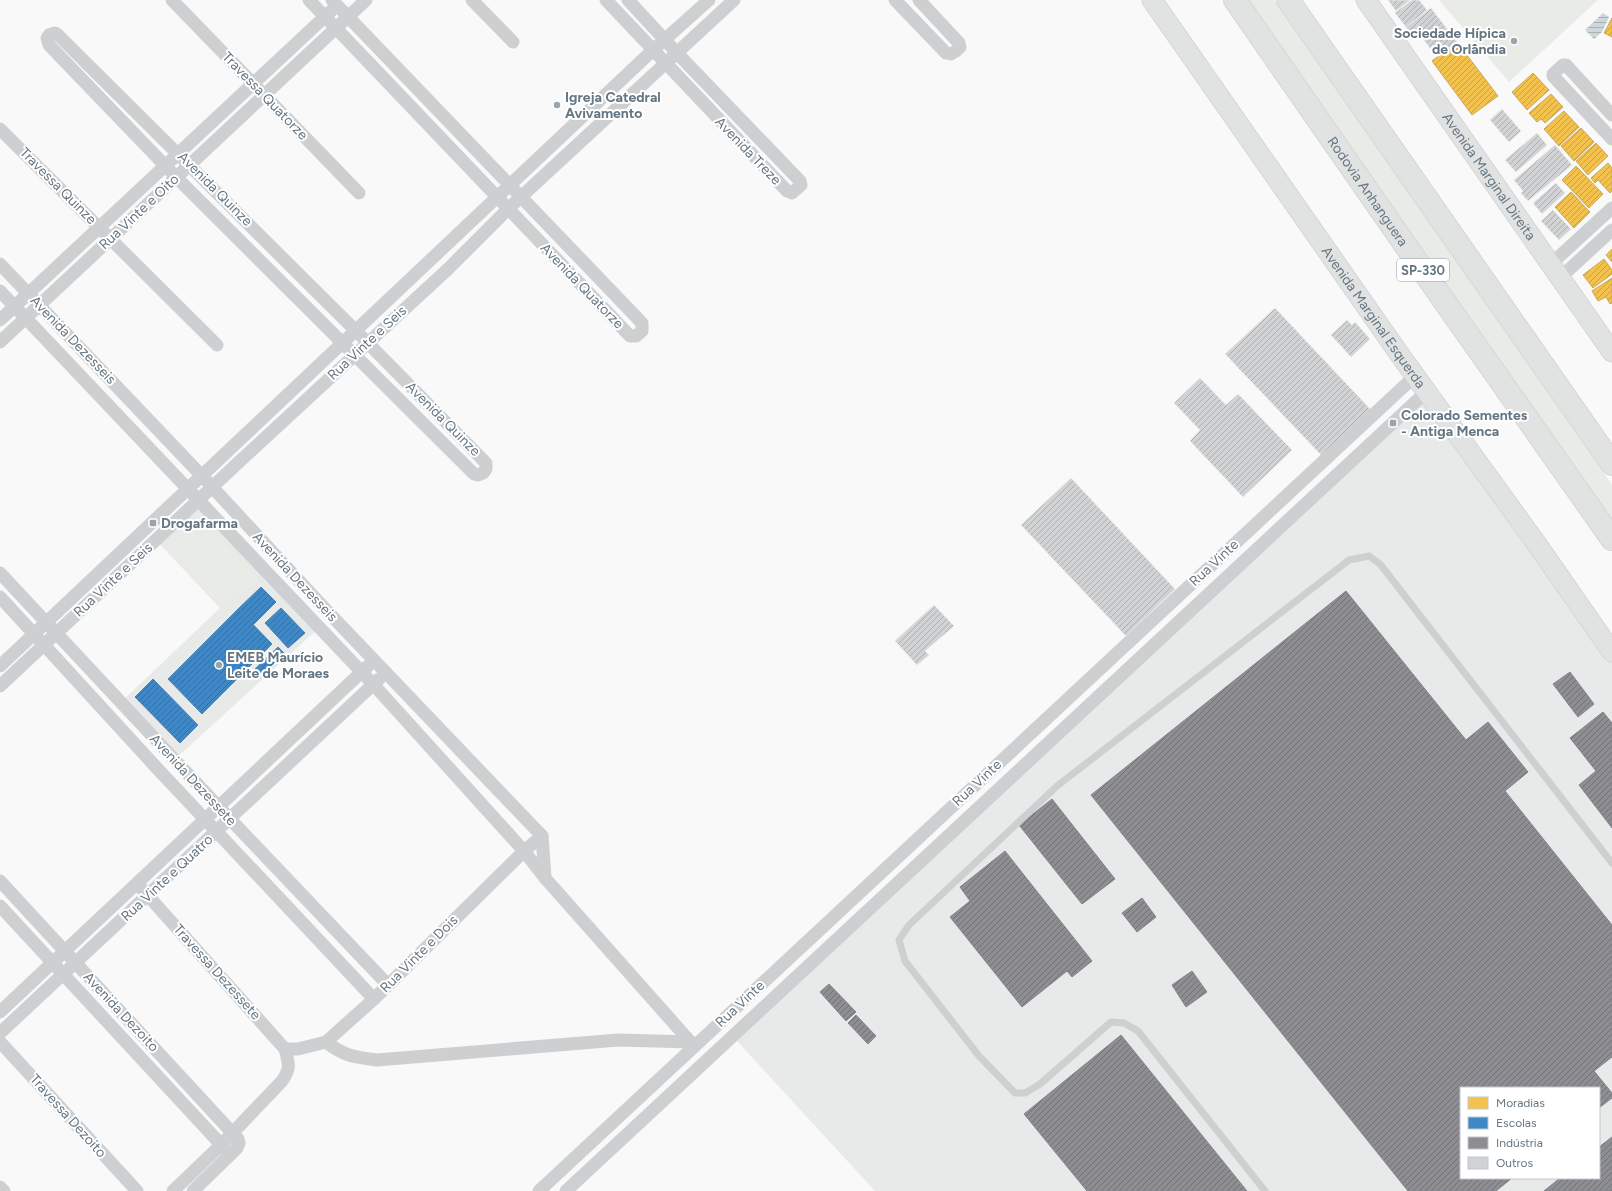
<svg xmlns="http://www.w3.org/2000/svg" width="1612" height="1191" font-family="Figtree,sans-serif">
  <defs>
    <pattern id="water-rules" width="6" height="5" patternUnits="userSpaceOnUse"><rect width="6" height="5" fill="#ced6d9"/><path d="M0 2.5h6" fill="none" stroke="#abb2b5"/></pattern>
    <pattern id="homes-hatch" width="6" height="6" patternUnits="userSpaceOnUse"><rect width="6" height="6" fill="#f2c14e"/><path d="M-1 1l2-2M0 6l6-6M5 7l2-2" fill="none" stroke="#c8a146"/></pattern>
    <pattern id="schools-hatch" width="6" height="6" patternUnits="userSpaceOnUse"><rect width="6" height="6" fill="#3f88c5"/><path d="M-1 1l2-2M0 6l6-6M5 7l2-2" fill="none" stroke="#376f9e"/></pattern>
    <pattern id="industry-hatch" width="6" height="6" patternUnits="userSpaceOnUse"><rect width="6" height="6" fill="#8d8d92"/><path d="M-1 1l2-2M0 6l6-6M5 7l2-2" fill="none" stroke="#717277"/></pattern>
    <pattern id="building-hatch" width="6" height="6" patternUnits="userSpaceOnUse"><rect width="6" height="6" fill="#d0d2d3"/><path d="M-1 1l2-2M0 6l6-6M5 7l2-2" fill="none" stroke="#acafb1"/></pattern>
  </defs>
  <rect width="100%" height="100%" fill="#f9f9f9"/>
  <g fill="#e8e9e9" fill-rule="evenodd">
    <path d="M1426 397 1612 652V1191H875L737 1041 1016 776ZM1461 1088H1599V1178H1461Z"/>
    <polygon points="199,499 320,627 174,760 120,703 220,608 156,540"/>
  </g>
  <g fill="#e8ebe6">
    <polygon points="1246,0 1274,0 1612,485 1612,525"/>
    <polygon points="1439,0 1598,0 1509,82"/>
    <polygon points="201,518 256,576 222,608 168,550"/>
  </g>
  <polygon fill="url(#water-rules)" points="1603,13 1609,17 1602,32 1594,39 1585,30"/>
  <g fill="url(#homes-hatch)" stroke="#c8aa5e">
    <polygon points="1612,18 1612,37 1604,33"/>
    <polygon points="1457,42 1498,96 1472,115 1432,61"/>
    <polygon points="1533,73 1549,90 1527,110 1512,92"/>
    <polygon points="1551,94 1563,107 1545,123 1541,119 1537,122 1529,113"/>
    <polygon points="1564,111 1579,127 1559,146 1544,129"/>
    <polygon points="1581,128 1594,142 1574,161 1561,146"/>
    <polygon points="1596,143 1608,156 1588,175 1576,161"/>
    <polygon points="1608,163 1612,168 1612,191 1610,193 1598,180 1595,183 1591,178"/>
    <polygon points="1576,166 1603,194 1589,208 1562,180"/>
    <polygon points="1571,192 1590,212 1574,228 1555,207"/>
    <polygon points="1612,249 1612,262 1606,255"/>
    <polygon points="1604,259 1612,270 1612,274 1593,288 1583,275"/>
    <polygon points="1612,278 1612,303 1610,304 1606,297 1598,301 1592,291"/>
  </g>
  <g fill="url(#schools-hatch)" stroke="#4a83b1">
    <polygon points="261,587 276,602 253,625 238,609"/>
    <polygon points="281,608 305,633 288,648 265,623"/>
    <polygon points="238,609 272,644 202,714 168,679"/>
    <polygon points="278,647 284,653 259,678 253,671"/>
    <polygon points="153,679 198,725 180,743 135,697"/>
  </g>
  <g fill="url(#industry-hatch)" stroke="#81868e">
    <polygon points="1346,591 1466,740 1488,722 1528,772 1505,791 1612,925 1612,1057 1594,1071 1612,1093 1612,1098 1599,1108 1599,1088 1461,1088 1461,1178 1512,1178 1496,1191 1408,1191 1091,795"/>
    <polygon points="1570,672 1594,704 1578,717 1553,684"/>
    <polygon points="1603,712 1612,723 1612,828 1579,785 1596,771 1570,738"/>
    <polygon points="1052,799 1115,879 1082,904 1019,825"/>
    <polygon points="1005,851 1092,961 1072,977 1067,971 1022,1007 950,917 970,901 960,887"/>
    <polygon points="1142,898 1156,917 1137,932 1122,913"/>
    <polygon points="1192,971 1207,992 1186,1007 1172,985"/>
    <polygon points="829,984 856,1012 846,1021 820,992"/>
    <polygon points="856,1015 876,1036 868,1044 848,1023"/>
    <polygon points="1121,1035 1247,1191 1087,1191 1024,1114"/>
    <polygon points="1612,1137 1612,1191 1544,1191 1560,1178 1599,1178 1599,1147"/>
  </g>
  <g fill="url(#building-hatch)" stroke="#e8e8e8">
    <polygon points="1388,0 1410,0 1396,11"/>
    <polygon points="1412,0 1419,0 1427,10 1406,27 1395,13"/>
    <polygon points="1431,8 1457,42 1437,57 1420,35 1414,38 1406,27"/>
    <polygon points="1502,109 1521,131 1509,142 1490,120"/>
    <polygon points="1537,133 1547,145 1516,172 1505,160"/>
    <polygon points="1555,145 1572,165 1528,201 1521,193 1523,191 1514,180"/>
    <polygon points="1556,183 1565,193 1542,214 1533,203"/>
    <polygon points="1553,210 1571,229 1559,240 1541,221"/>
    <polygon points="1275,308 1371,410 1322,456 1225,354"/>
    <polygon points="1347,320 1352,325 1355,322 1370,339 1351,357 1331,335"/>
    <polygon points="1200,378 1226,405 1238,394 1292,450 1243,497 1190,441 1200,430 1174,403"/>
    <polygon points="1071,478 1175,589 1126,636 1021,525"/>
    <polygon points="934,605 954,626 925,651 929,655 917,665 895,641"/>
  </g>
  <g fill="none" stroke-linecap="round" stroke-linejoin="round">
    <defs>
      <g id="secondary">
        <path id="s1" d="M1152 0 1400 355 1536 543 1612 652"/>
        <path id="s2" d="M1366 0 1612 352"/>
      </g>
      <g id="motorway">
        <path id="s3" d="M1235 0 1440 295 1612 539"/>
        <polyline points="1288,0 1612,464"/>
      </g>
    </defs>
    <use href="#secondary" stroke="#d5d6d7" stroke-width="21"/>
    <use href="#motorway" stroke="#d5d6d6" stroke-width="24"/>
    <polyline stroke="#cecfd0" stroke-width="7" points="1265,1191 1138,1031 1124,1023 1111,1022 1040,1084 1025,1093 1015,1093 979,1056 905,961 899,940 909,925 1057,786 1349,560 1369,556 1380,564 1612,863"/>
    <g stroke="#cecfd0" stroke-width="13">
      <polyline points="172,0 359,193"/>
      <polyline points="309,0 630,336 636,336 642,331 642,323 332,0"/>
      <polyline points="472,0 513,42"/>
      <polyline points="606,0 787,191 792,193 801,185 800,181 677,53 628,0"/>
      <polyline points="895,0 946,53 951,54 956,51 960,47 959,43 919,0"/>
      <polygon points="55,33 58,35 356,331 486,463 486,469 483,473 478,475 474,474 177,178 49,45 47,38 49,35"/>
      <polyline points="1612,115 1566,65 1563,65 1553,74 1553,76 1612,139"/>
      <polyline points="0,129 217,345"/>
      <polyline points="0,264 202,476 327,611 542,836"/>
      <polyline points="1551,264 1612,208"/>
      <polyline points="1561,277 1612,230"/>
      <polyline points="0,291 373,684 524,851 545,878 694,1046"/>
      <polyline points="0,320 331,11"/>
      <polyline points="0,342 366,0"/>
      <polyline points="0,573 230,819 388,985"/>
      <polyline points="0,597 154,765 374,999"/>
      <polyline points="0,666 653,50 709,0"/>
      <polyline points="0,686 240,461 448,269 509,208 734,0"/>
      <polyline points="542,836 545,878"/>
      <polyline points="0,881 238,1139 239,1143 237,1148 193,1191"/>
      <path d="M142 889 285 1049C289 1064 291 1068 282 1081L221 1145 173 1191"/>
      <polyline points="0,906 227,1151"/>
      <polyline points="0,1012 368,666"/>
      <polyline points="0,1033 379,679"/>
      <polyline points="0,1042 137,1191"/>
      <path d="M326 1042C344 1056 354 1057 377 1060L618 1040 691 1042"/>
      <polyline points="285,1049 298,1049 326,1042 374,999 524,851 542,836"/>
      <polyline points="0,1187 4,1191"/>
      <polyline points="539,1191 1415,376"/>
      <polyline points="566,1191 1426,392"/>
    </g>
    <use href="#secondary" stroke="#e1e2e2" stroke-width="19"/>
    <use href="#motorway" stroke="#e1e2e2" stroke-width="22"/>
  </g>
  <g fill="#99a4ac" stroke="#fff" stroke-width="1.5">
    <circle cx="1514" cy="41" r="4"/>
    <circle cx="557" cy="105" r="4"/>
    <rect x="1389" y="419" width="8" height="8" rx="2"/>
    <rect x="149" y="519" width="8" height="8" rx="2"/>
    <circle cx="219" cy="665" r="4"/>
  </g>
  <g text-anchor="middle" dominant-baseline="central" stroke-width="4" stroke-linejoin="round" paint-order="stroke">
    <rect fill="#fff" stroke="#939fa8" stroke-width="1" x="1397" y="259" width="52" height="22" rx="3"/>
    <g font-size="13" font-weight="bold" fill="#657683">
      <text x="1423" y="270">SP-330</text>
    </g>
    <g font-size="14" font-weight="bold" fill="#657683" stroke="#fff" text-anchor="start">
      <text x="1506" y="33" text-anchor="end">Sociedade Hípica<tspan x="1506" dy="16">de Orlândia</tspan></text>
      <text x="565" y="97">Igreja Catedral<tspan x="565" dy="16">Avivamento</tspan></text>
      <text x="1401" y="415">Colorado Sementes<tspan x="1401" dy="16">- Antiga Menca</tspan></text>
      <text x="161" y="523">Drogafarma</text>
      <text x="227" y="657">EMEB Maurício<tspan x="227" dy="16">Leite de Moraes</tspan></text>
    </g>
    <g font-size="14" fill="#657683" stroke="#fff">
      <text transform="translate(265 96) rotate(46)">Travessa Quatorze</text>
      <text transform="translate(748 151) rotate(46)">Avenida Treze</text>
      <text stroke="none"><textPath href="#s2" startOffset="215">Avenida Marginal Direita</textPath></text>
      <text transform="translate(58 186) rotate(45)">Travessa Quinze</text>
      <text transform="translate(215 189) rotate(45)">Avenida Quinze</text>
      <text stroke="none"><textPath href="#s3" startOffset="233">Rodovia Anhanguera</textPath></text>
      <text transform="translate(139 212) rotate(-43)">Rua Vinte e Oito</text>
      <text transform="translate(582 286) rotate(46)">Avenida Quatorze</text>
      <text stroke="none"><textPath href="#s1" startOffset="387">Avenida Marginal Esquerda</textPath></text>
      <text transform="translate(73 340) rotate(46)">Avenida Dezesseis</text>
      <text transform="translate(367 343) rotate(-43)">Rua Vinte e Seis</text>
      <text transform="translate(443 419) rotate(45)">Avenida Quinze</text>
      <text transform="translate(1214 563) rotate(-43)">Rua Vinte</text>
      <text transform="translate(295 577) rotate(47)">Avenida Dezesseis</text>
      <text transform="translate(113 580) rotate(-43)">Rua Vinte e Seis</text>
      <text transform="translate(193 780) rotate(47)">Avenida Dezessete</text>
      <text transform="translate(977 783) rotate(-43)">Rua Vinte</text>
      <text transform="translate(167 878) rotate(-43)">Rua Vinte e Quatro</text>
      <text transform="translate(419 954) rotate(-45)">Rua Vinte e Dois</text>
      <text transform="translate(217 972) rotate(48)">Travessa Dezessete</text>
      <text transform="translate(740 1004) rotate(-43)">Rua Vinte</text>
      <text transform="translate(121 1012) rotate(47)">Avenida Dezoito</text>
      <text transform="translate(68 1116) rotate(48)">Travessa Dezoito</text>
    </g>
  </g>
  <rect x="1460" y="1087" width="140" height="92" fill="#ffffff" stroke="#c1c8cd"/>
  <rect x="1468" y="1097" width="20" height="12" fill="#f2c14e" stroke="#c1c8cd"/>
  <text x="1496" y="1107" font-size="12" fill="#657683">Moradias</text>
  <rect x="1468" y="1117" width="20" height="12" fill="#3f88c5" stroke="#c1c8cd"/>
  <text x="1496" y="1127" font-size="12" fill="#657683">Escolas</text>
  <rect x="1468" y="1137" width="20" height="12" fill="#8d8d92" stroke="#c1c8cd"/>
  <text x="1496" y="1147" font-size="12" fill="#657683">Indústria</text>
  <rect x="1468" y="1157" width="20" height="12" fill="#d0d2d3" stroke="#c1c8cd"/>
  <text x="1496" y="1167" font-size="12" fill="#657683">Outros</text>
</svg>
